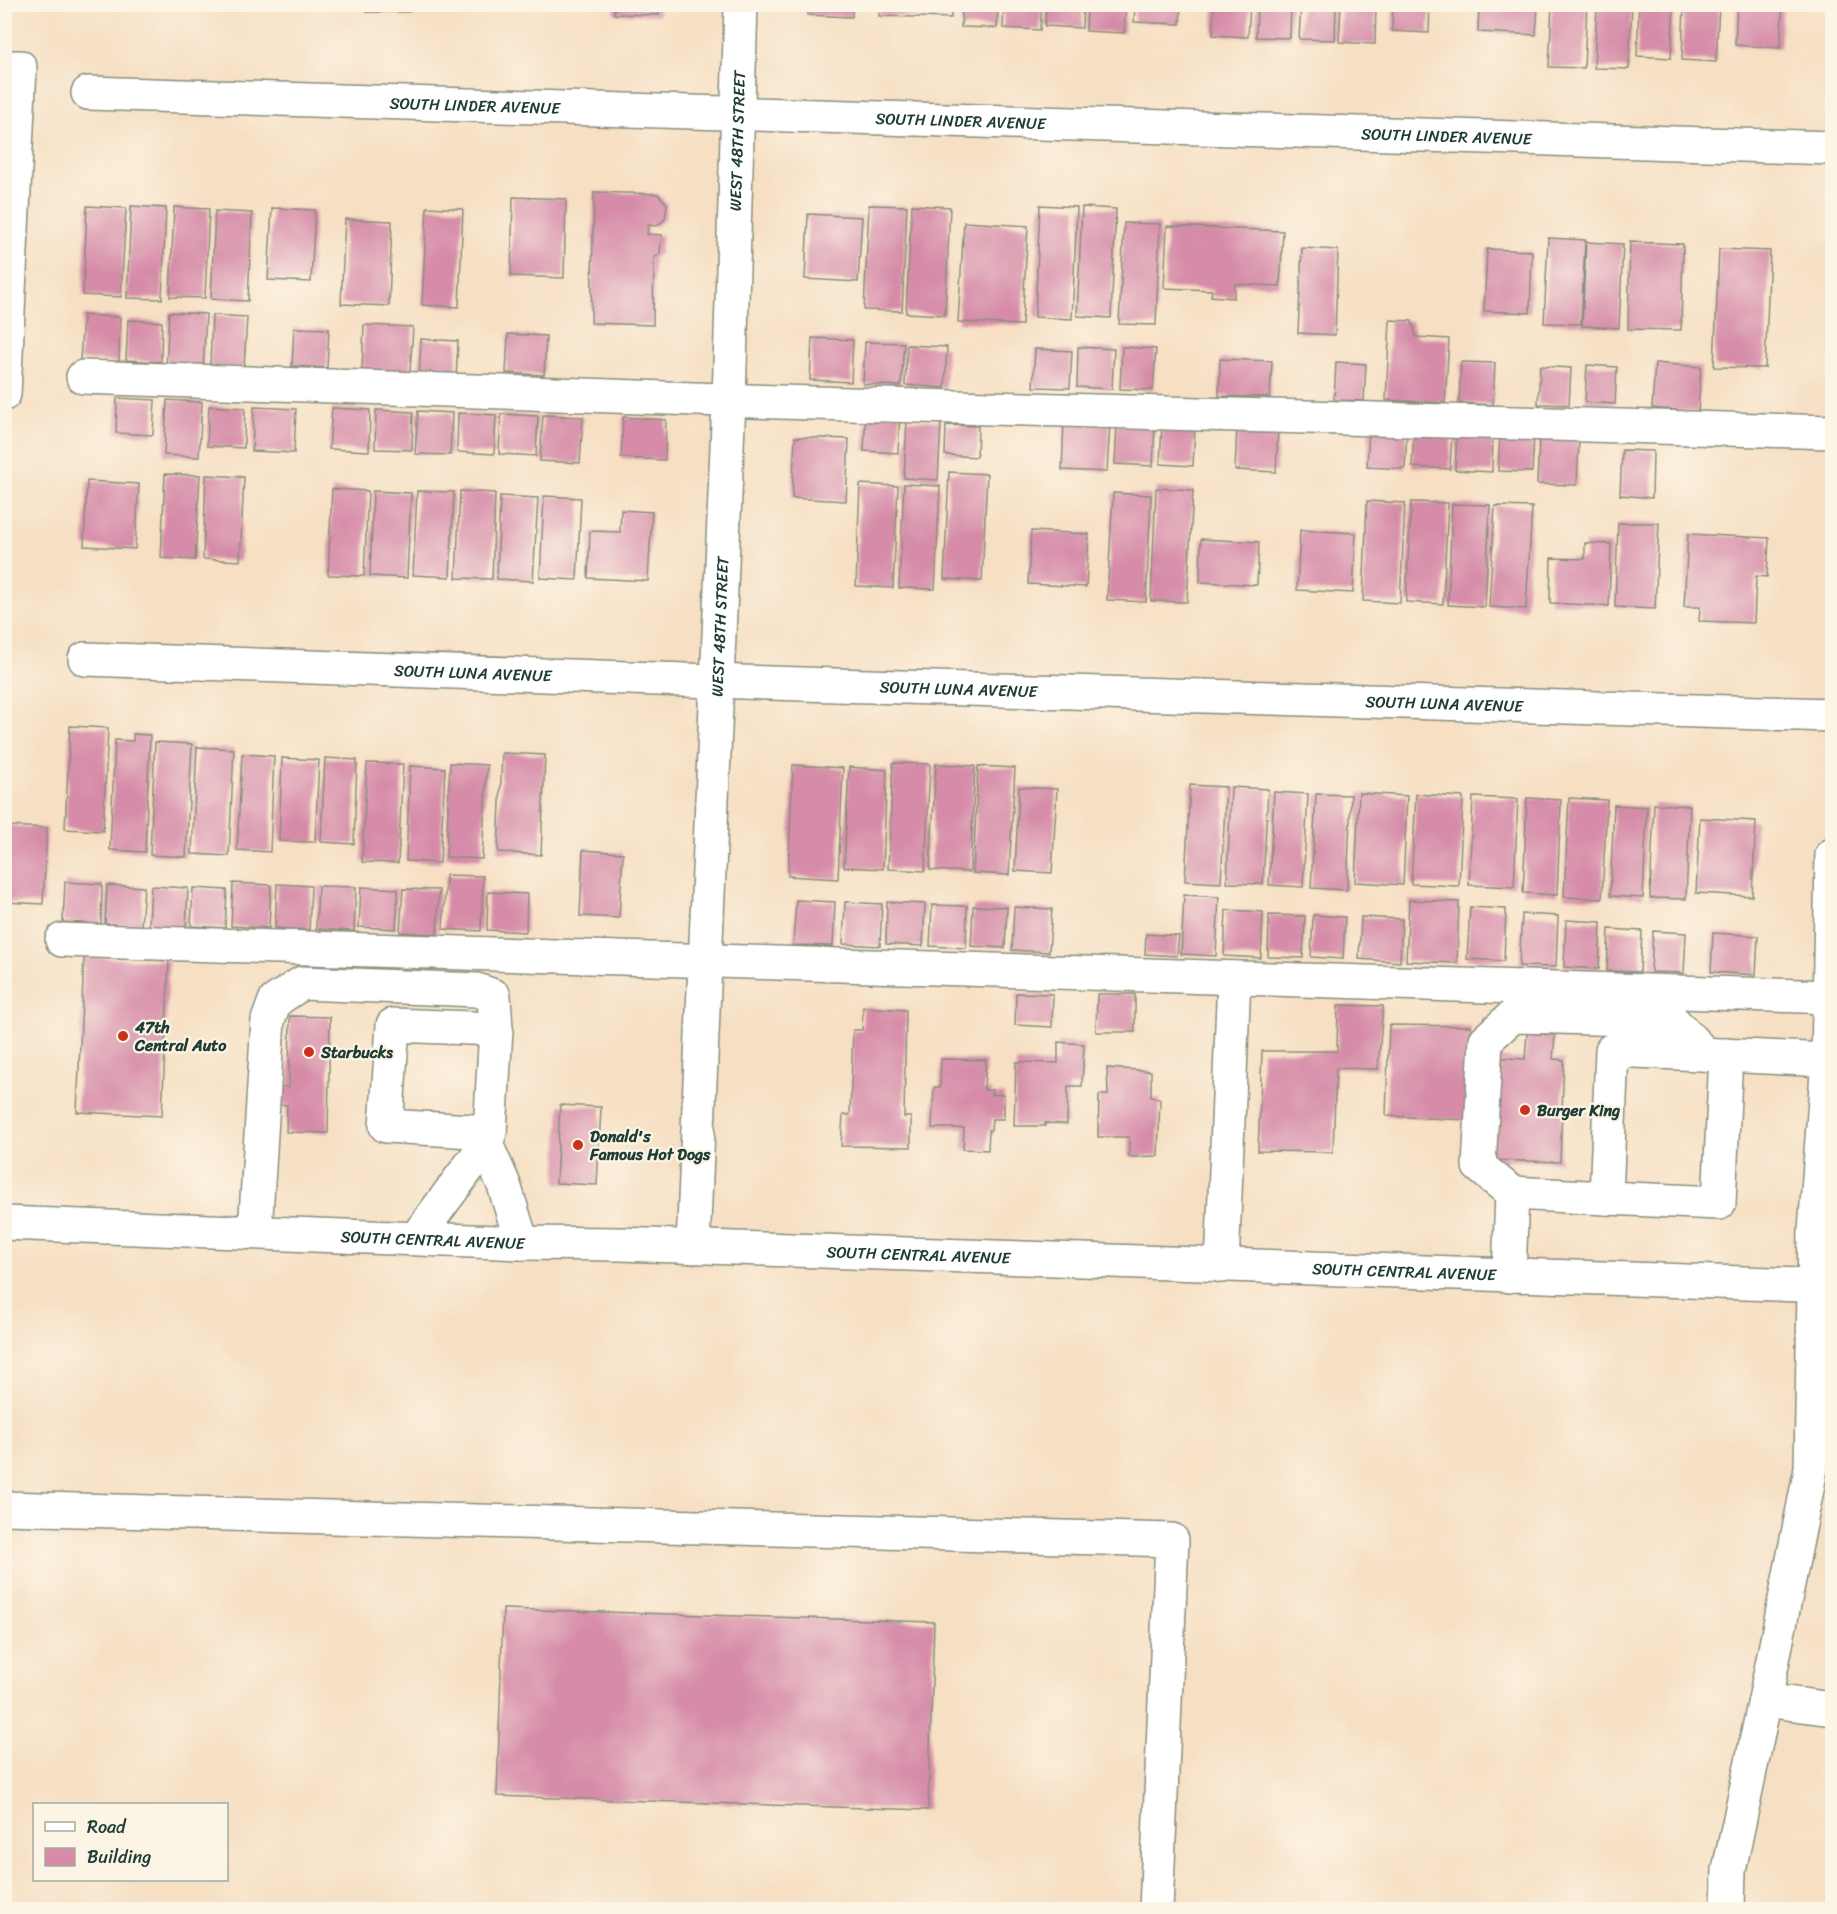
<svg xmlns="http://www.w3.org/2000/svg" width="1837" height="1914" font-family="Sriracha,sans-serif">
  <rect width="100%" height="100%" fill="#fcf5e5"/>
  <filter id="ink" filterUnits="userSpaceOnUse"><feTurbulence type="fractalNoise" baseFrequency=".0167" numOctaves="2"/><feDisplacementMap in="SourceGraphic" scale="12" xChannelSelector="R" yChannelSelector="G"/><feConvolveMatrix kernelMatrix="1 2 1 2 8 2 1 2 1" color-interpolation-filters="sRGB"/></filter>
  <filter id="wash" filterUnits="userSpaceOnUse"><feTurbulence type="fractalNoise" baseFrequency=".008" numOctaves="4" result="noise"/><feDisplacementMap in="SourceGraphic" scale="24" xChannelSelector="R" yChannelSelector="G"/><feGaussianBlur stdDeviation="1.35" result="paint"/><feColorMatrix in="noise" values="0 0 0 0 0 0 0 0 0 0 0 0 0 0 0 0 0 1.4 0 .05"/><feComposite in="paint" operator="in"/></filter>
  <g filter="url(#wash)">
    <rect width="100%" height="100%" fill="#f6dfc3"/>
    <g id="blocks">
      <g fill="#d68ca9">
        <polygon points="442,4 490,4 489,9 442,6"/>
        <polygon points="615,4 659,4 659,15 614,14"/>
        <polygon points="808,4 852,4 852,17 808,15"/>
        <polygon points="880,4 951,4 951,18 879,16"/>
        <polygon points="962,4 998,4 997,28 961,27"/>
        <polygon points="1004,4 1042,4 1040,30 1003,28"/>
        <polygon points="1046,4 1083,4 1082,28 1045,26"/>
        <polygon points="1087,4 1126,4 1124,33 1086,31"/>
        <polygon points="1135,4 1181,4 1180,24 1134,22"/>
        <polygon points="1214,4 1250,4 1248,37 1213,35"/>
        <polygon points="1257,4 1291,4 1290,38 1256,37"/>
        <polygon points="1301,4 1336,4 1335,40 1299,39"/>
        <polygon points="1341,4 1376,4 1375,44 1339,42"/>
        <polygon points="1393,4 1430,4 1429,33 1392,31"/>
        <polygon points="1479,4 1538,4 1536,35 1478,32"/>
        <polygon points="1552,4 1587,4 1584,68 1549,67"/>
        <polygon points="1597,4 1632,4 1629,69 1594,68"/>
        <polygon points="1639,4 1674,4 1671,58 1637,56"/>
        <polygon points="1684,4 1719,4 1716,62 1682,60"/>
        <polygon points="1737,4 1783,4 1780,48 1735,45"/>
        <rect x="366" y="5" width="43" height="7"/>
        <polygon points="594,192 658,194 667,204 665,219 657,226 648,225 647,234 662,235 660,254 654,258 653,325 591,323"/>
        <polygon points="513,197 566,199 564,278 511,276"/>
        <polygon points="869,205 907,206 902,311 864,310"/>
        <polygon points="912,205 950,207 945,315 906,313"/>
        <polygon points="1040,205 1077,207 1072,319 1035,317"/>
        <polygon points="87,206 126,208 121,297 83,295"/>
        <polygon points="131,206 166,208 162,299 127,298"/>
        <polygon points="174,207 209,209 205,298 170,297"/>
        <polygon points="427,207 463,209 459,307 422,305"/>
        <polygon points="1082,207 1116,209 1111,318 1077,316"/>
        <polygon points="272,208 315,210 311,282 268,280"/>
        <polygon points="215,211 252,213 248,301 211,299"/>
        <polygon points="808,214 862,217 858,282 805,279"/>
        <polygon points="345,219 392,221 389,306 341,304"/>
        <polygon points="964,222 1028,226 1022,325 958,322"/>
        <polygon points="1124,223 1160,224 1156,325 1119,324"/>
        <polygon points="1167,226 1283,231 1280,286 1235,284 1234,298 1211,296 1212,290 1164,288"/>
        <polygon points="1548,238 1585,240 1581,324 1544,323"/>
        <polygon points="1586,242 1623,244 1619,328 1582,326"/>
        <polygon points="1630,242 1683,244 1681,330 1628,329"/>
        <polygon points="1302,248 1338,250 1335,335 1298,333"/>
        <polygon points="1487,249 1532,251 1530,313 1484,311"/>
        <polygon points="1719,249 1770,251 1765,368 1714,367"/>
        <polygon points="169,312 206,314 203,371 166,369"/>
        <polygon points="83,315 120,317 119,362 80,360"/>
        <polygon points="212,315 247,317 244,368 210,367"/>
        <polygon points="128,320 162,322 161,362 126,360"/>
        <polygon points="1390,320 1412,321 1416,337 1449,339 1445,403 1386,400"/>
        <polygon points="364,325 413,327 410,372 362,370"/>
        <polygon points="294,328 329,329 327,368 292,366"/>
        <polygon points="508,334 546,336 544,375 506,373"/>
        <polygon points="812,338 853,340 851,382 810,380"/>
        <polygon points="421,339 458,341 456,379 419,377"/>
        <polygon points="865,342 904,343 901,386 863,384"/>
        <polygon points="907,345 947,347 945,388 905,385"/>
        <polygon points="1078,347 1114,349 1112,389 1077,387"/>
        <polygon points="1122,347 1156,349 1153,390 1120,389"/>
        <polygon points="1035,349 1072,351 1070,388 1033,387"/>
        <polygon points="1220,359 1272,361 1270,397 1219,396"/>
        <polygon points="1336,362 1366,364 1364,401 1334,400"/>
        <polygon points="1461,362 1495,363 1493,405 1459,403"/>
        <polygon points="1655,363 1701,367 1698,412 1652,408"/>
        <polygon points="1587,365 1617,367 1615,404 1585,402"/>
        <polygon points="1540,366 1571,368 1569,405 1538,404"/>
        <polygon points="117,398 155,400 153,435 116,433"/>
        <polygon points="167,400 202,402 199,457 164,455"/>
        <polygon points="209,406 245,408 244,448 207,446"/>
        <polygon points="254,407 296,409 294,453 252,451"/>
        <polygon points="332,408 370,410 369,451 329,449"/>
        <polygon points="376,410 413,412 412,450 375,449"/>
        <polygon points="418,411 452,413 450,455 415,454"/>
        <polygon points="458,413 496,415 494,454 457,452"/>
        <polygon points="866,413 900,414 898,453 864,451"/>
        <polygon points="501,414 538,416 536,456 499,454"/>
        <polygon points="543,415 583,417 580,463 540,461"/>
        <polygon points="623,417 666,420 665,460 621,458"/>
        <polygon points="907,420 941,421 938,480 904,478"/>
        <polygon points="1064,421 1110,423 1107,472 1062,470"/>
        <polygon points="1117,424 1155,425 1153,466 1115,464"/>
        <polygon points="1162,424 1195,426 1193,466 1160,464"/>
        <polygon points="946,425 978,426 977,457 945,455"/>
        <polygon points="1237,426 1278,429 1276,472 1235,470"/>
        <polygon points="1369,428 1407,430 1405,469 1367,467"/>
        <polygon points="1414,430 1452,432 1450,469 1412,467"/>
        <polygon points="1457,433 1493,435 1492,472 1455,470"/>
        <polygon points="1500,434 1534,436 1532,472 1498,471"/>
        <polygon points="795,437 849,439 846,501 792,498"/>
        <polygon points="1539,438 1579,440 1577,485 1537,484"/>
        <polygon points="1622,450 1653,451 1652,498 1620,495"/>
        <polygon points="949,472 987,474 982,581 944,579"/>
        <polygon points="165,474 200,475 195,560 161,558"/>
        <polygon points="206,475 244,477 240,561 203,559"/>
        <polygon points="87,481 139,484 135,549 84,546"/>
        <polygon points="860,484 898,486 893,588 856,586"/>
        <polygon points="904,484 940,486 935,589 899,588"/>
        <polygon points="1156,488 1193,490 1187,602 1151,601"/>
        <polygon points="332,489 368,491 364,576 328,575"/>
        <polygon points="373,491 411,493 407,578 370,576"/>
        <polygon points="417,491 454,492 450,577 413,575"/>
        <polygon points="460,491 495,493 492,579 456,578"/>
        <polygon points="1113,493 1151,495 1146,602 1107,600"/>
        <polygon points="500,496 538,498 533,581 497,579"/>
        <polygon points="544,496 581,498 577,580 540,578"/>
        <polygon points="1367,501 1405,503 1400,603 1363,601"/>
        <polygon points="1411,502 1448,503 1443,604 1406,602"/>
        <polygon points="1452,504 1490,505 1485,607 1448,605"/>
        <polygon points="1495,506 1532,507 1526,609 1489,607"/>
        <polygon points="621,510 652,512 648,581 588,578 590,531 620,532"/>
        <polygon points="1618,523 1659,523 1655,609 1615,607"/>
        <polygon points="1300,530 1356,533 1353,593 1297,590"/>
        <polygon points="1031,531 1089,534 1086,587 1028,584"/>
        <polygon points="1688,534 1769,538 1767,577 1756,576 1754,623 1699,621 1700,607 1684,607"/>
        <polygon points="1201,539 1259,542 1257,585 1200,582"/>
        <polygon points="1585,543 1611,544 1609,606 1550,603 1551,558 1585,559"/>
        <polygon points="70,726 108,728 103,831 65,829"/>
        <polygon points="133,734 150,735 145,852 110,850 115,740 133,741"/>
        <polygon points="155,742 192,744 186,857 150,855"/>
        <polygon points="197,747 234,749 229,856 192,854"/>
        <polygon points="502,753 545,755 541,855 498,852"/>
        <polygon points="242,754 274,756 270,852 237,850"/>
        <polygon points="282,758 319,760 315,842 279,841"/>
        <polygon points="325,758 357,760 354,844 321,842"/>
        <polygon points="367,763 403,764 398,863 362,862"/>
        <polygon points="450,763 487,765 482,859 446,857"/>
        <polygon points="893,763 930,764 925,871 888,869"/>
        <polygon points="936,764 975,766 970,872 930,870"/>
        <polygon points="793,765 843,768 838,879 788,876"/>
        <polygon points="410,766 445,768 440,863 406,861"/>
        <polygon points="978,766 1015,768 1009,875 973,873"/>
        <polygon points="849,767 887,770 883,869 844,867"/>
        <polygon points="1190,785 1226,787 1221,883 1185,881"/>
        <polygon points="1019,787 1057,789 1052,873 1015,871"/>
        <polygon points="1231,787 1268,789 1263,884 1227,883"/>
        <polygon points="1274,792 1308,794 1303,887 1269,885"/>
        <polygon points="1359,793 1407,796 1403,885 1355,882"/>
        <polygon points="1316,794 1351,795 1347,890 1311,888"/>
        <polygon points="1416,794 1463,797 1459,886 1411,884"/>
        <polygon points="1473,797 1518,799 1514,887 1469,885"/>
        <polygon points="1527,798 1561,800 1557,895 1523,893"/>
        <polygon points="1569,798 1607,800 1602,899 1564,897"/>
        <polygon points="1654,804 1690,806 1686,899 1650,898"/>
        <polygon points="1614,805 1647,807 1643,898 1610,896"/>
        <polygon points="1700,818 1756,821 1752,896 1696,893"/>
        <polygon points="5,826 47,828 43,904 4,902"/>
        <polygon points="583,850 623,853 619,918 580,916"/>
        <polygon points="446,875 483,876 481,931 443,929"/>
        <polygon points="65,882 102,884 101,924 63,922"/>
        <polygon points="233,883 271,885 269,928 231,926"/>
        <polygon points="277,884 311,886 309,930 275,928"/>
        <polygon points="107,885 144,887 141,926 105,924"/>
        <polygon points="151,886 188,888 186,928 149,926"/>
        <polygon points="318,886 356,887 354,931 316,929"/>
        <polygon points="361,887 398,889 396,929 359,927"/>
        <polygon points="193,888 227,890 225,928 191,926"/>
        <polygon points="403,889 439,890 437,934 400,932"/>
        <polygon points="488,892 527,894 526,932 487,930"/>
        <polygon points="1184,895 1219,897 1216,956 1181,954"/>
        <polygon points="796,900 835,902 833,946 793,945"/>
        <polygon points="1409,900 1459,902 1457,963 1406,961"/>
        <polygon points="845,902 882,904 880,946 843,944"/>
        <polygon points="887,902 925,904 923,946 886,944"/>
        <polygon points="932,905 967,906 966,948 930,946"/>
        <polygon points="973,906 1007,907 1005,948 971,946"/>
        <polygon points="1014,907 1052,909 1049,952 1012,950"/>
        <polygon points="1470,907 1506,909 1504,961 1467,959"/>
        <polygon points="1226,910 1263,912 1261,958 1224,956"/>
        <polygon points="1522,914 1558,916 1556,967 1519,966"/>
        <polygon points="1269,915 1305,916 1303,958 1268,957"/>
        <polygon points="1313,915 1345,917 1343,959 1311,957"/>
        <polygon points="1361,917 1402,919 1400,962 1359,959"/>
        <polygon points="1566,920 1601,922 1599,969 1564,967"/>
        <polygon points="1609,929 1642,931 1640,972 1607,971"/>
        <polygon points="1653,931 1686,933 1684,973 1651,972"/>
        <polygon points="1713,933 1758,936 1756,975 1711,972"/>
        <polygon points="1146,934 1179,936 1177,956 1145,954"/>
        <polygon points="84,957 169,961 162,1116 77,1112"/>
        <polygon points="1016,993 1053,994 1052,1027 1015,1025"/>
        <polygon points="1097,994 1135,994 1135,1032 1096,1032"/>
        <polygon points="1338,1005 1383,1006 1378,1069 1336,1068 1333,1152 1258,1151 1262,1051 1337,1051"/>
        <polygon points="863,1007 906,1010 904,1117 911,1117 911,1147 841,1146 843,1115 850,1115 853,1030 862,1030"/>
        <polygon points="290,1016 330,1017 328,1133 286,1132 287,1105 276,1104 276,1086 289,1087"/>
        <polygon points="1389,1025 1471,1026 1469,1120 1386,1116"/>
        <polygon points="1527,1033 1555,1035 1553,1059 1564,1060 1560,1162 1485,1160 1491,1057 1525,1059"/>
        <polygon points="1058,1042 1084,1044 1082,1086 1068,1086 1067,1124 1045,1123 1045,1126 1014,1126 1016,1062 1058,1063"/>
        <polygon points="941,1059 986,1060 984,1090 992,1090 991,1095 1004,1094 1004,1119 992,1119 991,1130 989,1130 988,1150 963,1149 964,1128 932,1128 934,1087 940,1087"/>
        <polygon points="1107,1068 1151,1071 1151,1097 1160,1099 1158,1156 1129,1157 1129,1137 1098,1137 1099,1095 1108,1095"/>
        <polygon points="560,1105 601,1107 597,1185 556,1183"/>
        <polygon points="503,1609 934,1622 928,1810 497,1796"/>
      </g>
    </g>
  </g>
  <g filter="url(#ink)">
    <use href="#blocks" fill-opacity="0" stroke="#8a8e7c" stroke-width="1.5"/>
    <g fill="none" stroke-linecap="round" stroke-linejoin="round">
      <defs>
        <g id="minor">
          <polyline points="4,67 20,67 4,394"/>
          <path id="s1" d="M88 93 1832 148"/>
          <polyline points="83,377 779,402 1832,432"/>
          <path id="s2" d="M85 659 770 683 1832 715"/>
          <polyline points="62,940 1832,997"/>
          <polyline points="490,1132 386,1126 393,1025 496,1029"/>
          <polyline points="486,1144 504,1185 522,1243"/>
          <polyline points="1512,1193 1479,1166 1486,1040 1513,1016 1672,1020 1705,1054"/>
          <polyline points="1606,1198 1719,1203 1726,1055"/>
          <polyline points="255,1232 268,1020 275,1001 302,983 477,990 494,996 496,1029 490,1132 486,1144 416,1238"/>
          <path id="s3" d="M693 1247 729 400 741 4"/>
          <polyline points="1222,1266 1234,978"/>
          <polyline points="1509,1276 1512,1193 1606,1198 1612,1050 1828,1060"/>
          <polyline points="4,1508 1172,1540 1156,1910"/>
          <polyline points="1765,1700 1832,1709"/>
          <polyline points="1728,1910 1729,1870 1765,1700 1811,1469 1815,1230 1828,1060 1832,855"/>
        </g>
        <g id="major">
          <path id="s4" d="M4 1223 522 1243 619 1244 1832 1286"/>
        </g>
      </defs>
      <use href="#minor" stroke="#8a8e7c" stroke-width="36"/>
      <use href="#major" stroke="#8a8e7c" stroke-width="36"/>
      <use href="#minor" stroke="#fff" stroke-width="33"/>
      <use href="#major" stroke="#fff" stroke-width="33"/>
    </g>
  </g>
  <g fill="#c8321e" stroke="#fcf5e5" stroke-width="2">
    <circle cx="123" cy="1036" r="6"/>
    <circle cx="309" cy="1052" r="6"/>
    <circle cx="1525" cy="1110" r="6"/>
    <circle cx="578" cy="1145" r="6"/>
  </g>
  <g text-anchor="middle" dominant-baseline="central" stroke-width="4.5" stroke-linejoin="round" paint-order="stroke">
    <g font-size="16" fill="#1f3d34" stroke="#fcf5e5">
      <text stroke="none"><textPath href="#s1" startOffset="387">SOUTH LINDER AVENUE</textPath></text>
      <text stroke="none"><textPath href="#s1" startOffset="873">SOUTH LINDER AVENUE</textPath></text>
      <text stroke="none"><textPath href="#s1" startOffset="1359">SOUTH LINDER AVENUE</textPath></text>
      <text stroke="none"><textPath href="#s3" startOffset="1107">WEST 48TH STREET</textPath></text>
      <text stroke="none"><textPath href="#s3" startOffset="621">WEST 48TH STREET</textPath></text>
      <text stroke="none"><textPath href="#s2" startOffset="388">SOUTH LUNA AVENUE</textPath></text>
      <text stroke="none"><textPath href="#s2" startOffset="874">SOUTH LUNA AVENUE</textPath></text>
      <text stroke="none"><textPath href="#s2" startOffset="1360">SOUTH LUNA AVENUE</textPath></text>
      <text stroke="none"><textPath href="#s4" startOffset="429">SOUTH CENTRAL AVENUE</textPath></text>
      <text stroke="none"><textPath href="#s4" startOffset="915">SOUTH CENTRAL AVENUE</textPath></text>
      <text stroke="none"><textPath href="#s4" startOffset="1401">SOUTH CENTRAL AVENUE</textPath></text>
    </g>
    <g font-size="16" font-weight="bold" fill="#1f3d34" stroke="#fcf5e5" text-anchor="start">
      <text x="135" y="1027">47th<tspan x="135" dy="18">Central Auto</tspan></text>
      <text x="321" y="1052">Starbucks</text>
      <text x="1537" y="1110">Burger King</text>
      <text x="590" y="1136">Donald's<tspan x="590" dy="18">Famous Hot Dogs</tspan></text>
    </g>
  </g>
  <rect width="1837" height="1914" fill="none" stroke="#fcf5e5" stroke-width="24"/>
  <rect x="33" y="1803" width="195" height="78" fill="#fcf5e5" stroke="#a4ab9e" stroke-width="1.5"/>
  <rect x="45" y="1822" width="30" height="9" fill="#ffffff" stroke="#a4ab9e" stroke-width="1.5"/>
  <text x="87" y="1833" font-size="18" fill="#1f3d34">Road</text>
  <rect x="45" y="1848" width="30" height="18" fill="#d68ca9" stroke="#a4ab9e" stroke-width="1.5"/>
  <text x="87" y="1863" font-size="18" fill="#1f3d34">Building</text>
</svg>
